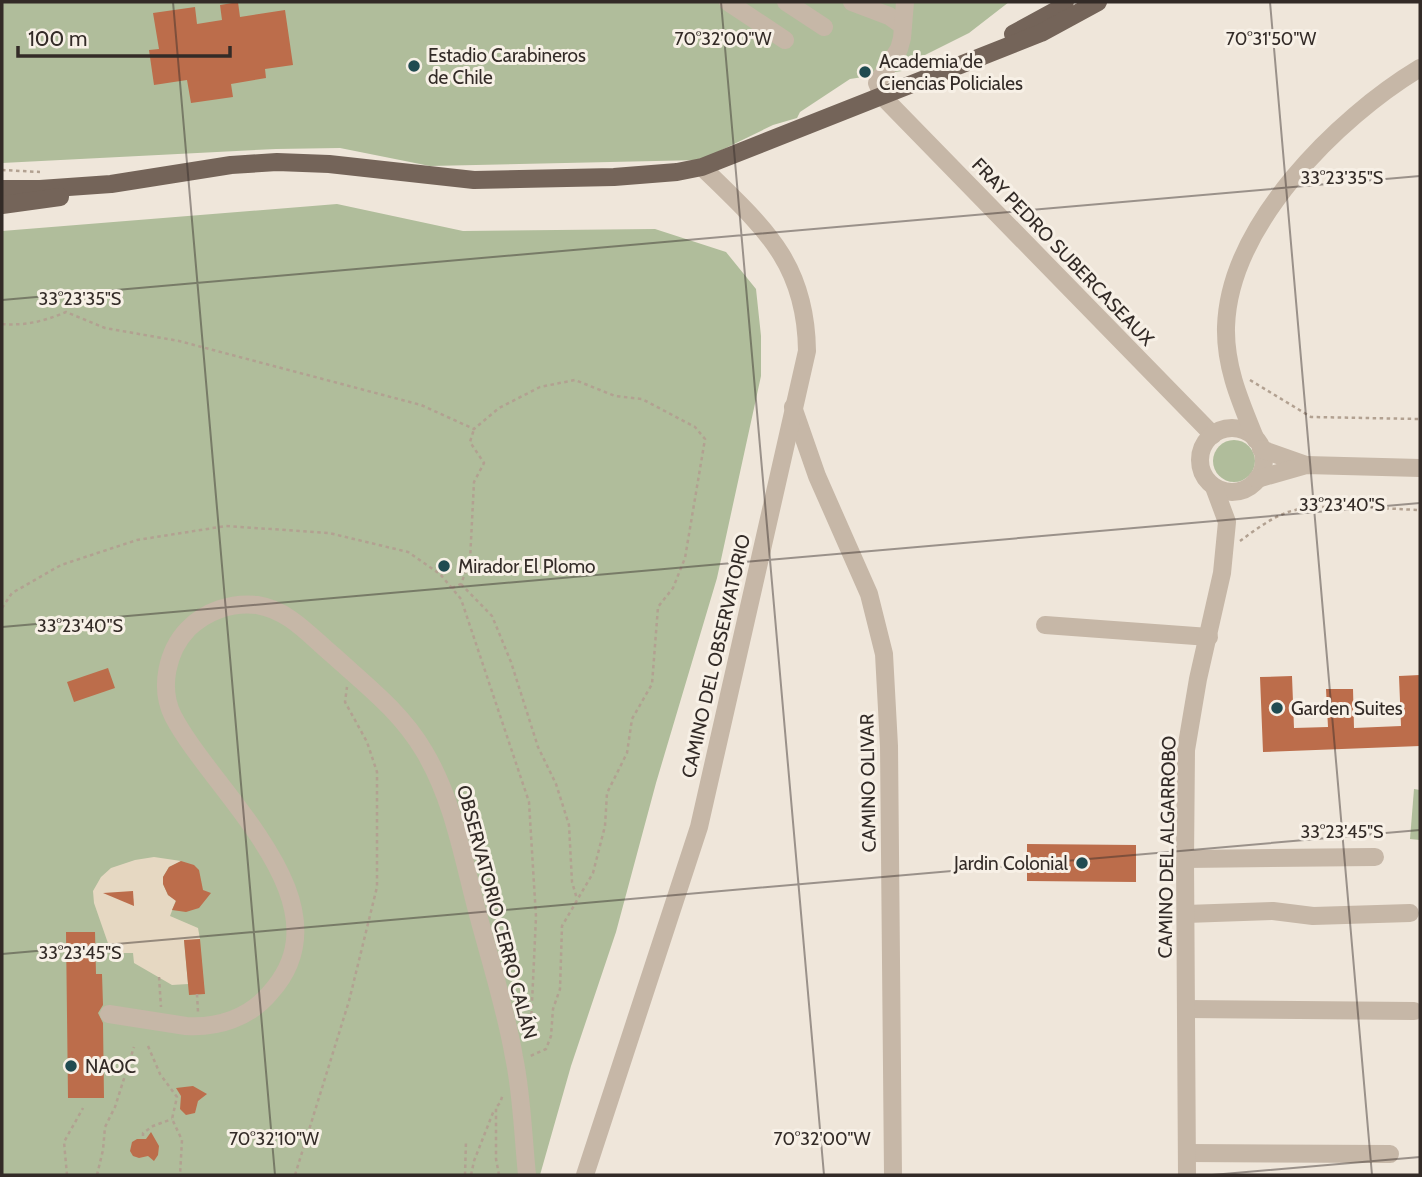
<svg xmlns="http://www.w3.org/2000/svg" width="1422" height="1177" font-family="Cabin,sans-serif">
  <rect width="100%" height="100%" fill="#efe6da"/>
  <g fill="#b0bd9b">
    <polygon points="2,2 1009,2 969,33 919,58 902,71 850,79 800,112 797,118 773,125 701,160 430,166 340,148 276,149 2,163"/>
    <polygon points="337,204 463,231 655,229 726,252 756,289 761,336 761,376 717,578 656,783 616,932 571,1066 540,1175 2,1175 2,231"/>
    <circle cx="1234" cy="461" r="21"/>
    <polygon points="1414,789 1420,790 1420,840 1410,839"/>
  </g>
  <polygon fill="#e6d8c2" points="154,857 181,861 169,867 163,877 163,884 168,895 176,900 170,916 198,928 200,939 184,941 188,984 172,985 134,963 133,953 118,953 110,949 94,903 93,891 101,877 111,868 135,860"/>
  <g fill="#bc6d4b">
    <polygon points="238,2 240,17 285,10 293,65 265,69 266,78 231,84 233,97 191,103 187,80 154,85 149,50 159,49 153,13 195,7 197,24 222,20 220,5"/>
    <polygon points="108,668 115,688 74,702 67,682"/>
    <polygon points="1420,675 1420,746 1263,752 1260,677 1292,676 1294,728 1328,727 1326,689 1353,689 1354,728 1401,726 1399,676"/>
    <polygon points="1027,844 1136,845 1136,882 1027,881"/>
    <polygon points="181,861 194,865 199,870 203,890 211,893 199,908 186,912 172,910 176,901 168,895 163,884 163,877 169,867"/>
    <polygon points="133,891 134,906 103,893"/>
    <polygon points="66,932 95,932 96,974 102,974 103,1005 98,1013 103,1023 104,1098 68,1098"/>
    <polygon points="200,939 205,994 189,995 184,940"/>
    <polygon points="193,1086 207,1094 198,1101 195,1113 186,1115 180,1109 181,1096 176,1088"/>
    <polygon points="151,1132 159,1146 158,1155 154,1161 148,1156 139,1158 133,1156 130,1151 132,1142 137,1139 146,1139"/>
  </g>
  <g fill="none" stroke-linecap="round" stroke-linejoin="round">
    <g stroke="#b2a191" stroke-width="2.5" stroke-dasharray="3.5 3.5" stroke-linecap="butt">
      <polyline points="2,170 40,172"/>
      <path d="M2 324C25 326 45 321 66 312L105 328 179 341 421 405 474 429 499 408 540 387 575 380 615 396 642 399 695 427 705 439 685 558 673 588 658 607 652 684 632 719 627 753 607 793 605 826 593 873 562 926 560 989 553 1009 551 1036 546 1049 528 1057"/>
      <polyline points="1250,380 1311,417 1420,419"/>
      <path d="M1240 541C1255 530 1271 518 1288 512 1319 502 1385 509 1420 510"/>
      <polyline points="461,584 492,616 511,662 538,747 556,784 569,825 572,882 577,899"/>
      <polyline points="452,588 461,584 470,560 474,482 484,463 470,442 474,429"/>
      <polyline points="2,608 12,593 61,565 137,540 226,526 329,533 408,552 440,574 461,599 529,802 536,917 531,1024 527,1037"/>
      <polyline points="159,977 161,1007"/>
      <polyline points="197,994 198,1012"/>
      <polyline points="148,1046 160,1074 177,1097 172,1119 182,1140 180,1175"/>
      <polyline points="143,1136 143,1133 153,1126 172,1119"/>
      <polyline points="67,1175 64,1142 83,1108"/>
      <polyline points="97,1175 103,1150 105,1127 115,1107 134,1047"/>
      <polyline points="295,1175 349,1001 377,887 377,772 367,742 345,702 347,687"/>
      <polyline points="465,1175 466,1141"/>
      <polyline points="471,1175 474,1161 494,1110"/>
      <polyline points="499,1175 496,1159 496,1107 500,1103 503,1094"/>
    </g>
    <g stroke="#c6b7a7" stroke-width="18">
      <polyline points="728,2 785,40"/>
      <polyline points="786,2 824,27"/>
      <polyline points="852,2 889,16 903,26"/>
      <polyline points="905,2 902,38 899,49 877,83 883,97 1213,435"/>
      <polyline points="793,407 817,476 869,594 884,654 889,746 893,1175"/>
      <circle cx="1232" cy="460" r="32"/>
      <path d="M1256 440C1241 403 1225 368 1226 327 1229 225 1337 118 1420 68"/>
      <polyline points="1261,449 1306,465"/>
      <polyline points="1257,479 1306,465 1420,468"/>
      <polyline points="1045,625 1209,637"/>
      <polyline points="1185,859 1375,857"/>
      <polyline points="1186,914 1273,911 1313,916 1410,913"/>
      <polyline points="1187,1009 1414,1011"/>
      <path d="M109 1014 186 1026C218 1028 249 1018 270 993 352 903 213 793 173 716 159 688 167 651 188 629 206 611 232 602 257 605 289 610 310 636 334 656 367 686 401 712 424 751 451 796 461 848 474 899 487 951 505 1004 514 1057 522 1095 523 1136 527 1175"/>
      <polyline points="1187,1153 1390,1154"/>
      <path d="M585 1175 699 827 807 351C806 261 762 226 702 167"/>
      <polyline points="1187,1175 1185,859 1186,750 1198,679 1222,573 1227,522 1214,487"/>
    </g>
    <g stroke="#746459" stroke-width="18">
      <polyline points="1013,34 1057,10 1065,2"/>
      <polyline points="2,189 40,189 111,184 231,165 277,162 329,164 474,180 614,177 677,172 702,167 1041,33 1098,2"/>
      <polyline points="2,205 60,197"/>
    </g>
  </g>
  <path fill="none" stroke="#332b27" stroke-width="2" stroke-opacity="0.45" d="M173 2 275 1175M721 2 824 1175M1270 2 1372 1175M2 300 1420 176M2 627 1420 503M2 954 1420 830M1212 1175 1420 1157"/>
  <g fill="#204b51" stroke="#f7f0e6" stroke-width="2.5">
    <circle cx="414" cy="66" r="7"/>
    <circle cx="865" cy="72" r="7"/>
    <circle cx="444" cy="566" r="7"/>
    <circle cx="1277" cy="708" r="7"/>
    <circle cx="1082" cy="863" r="7"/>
    <circle cx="71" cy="1066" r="7"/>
  </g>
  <g text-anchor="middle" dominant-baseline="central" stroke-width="6" stroke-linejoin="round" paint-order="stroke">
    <g font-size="19" fill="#332b27" stroke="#f7f0e6" text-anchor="start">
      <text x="428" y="55">Estadio Carabineros<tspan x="428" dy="22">de Chile</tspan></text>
      <text x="879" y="61">Academia de<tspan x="879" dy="22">Ciencias Policiales</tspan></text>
      <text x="458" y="566">Mirador El Plomo</text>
      <text x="1291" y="708">Garden Suites</text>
      <text x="1068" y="863" text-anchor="end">Jardin Colonial</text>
      <text x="85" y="1066">NAOC</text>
    </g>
    <g font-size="19" fill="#332b27" stroke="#f7f0e6">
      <text transform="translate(1063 252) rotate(46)">FRAY PEDRO SUBERCASEAUX</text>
      <text transform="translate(716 656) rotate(-77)">CAMINO DEL OBSERVATORIO</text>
      <text transform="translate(868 783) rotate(-91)">CAMINO OLIVAR</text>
      <text transform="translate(1167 847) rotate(-89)">CAMINO DEL ALGARROBO</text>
      <text transform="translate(497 912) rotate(75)">OBSERVATORIO CERRO CALÁN</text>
    </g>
  </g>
  <g font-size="18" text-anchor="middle" fill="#332b27" stroke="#f7f0e6" stroke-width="6" stroke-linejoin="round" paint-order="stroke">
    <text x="723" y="45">70°32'00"W</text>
    <text x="1271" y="45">70°31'50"W</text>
    <text x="1342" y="184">33°23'35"S</text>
    <text x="80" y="305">33°23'35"S</text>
    <text x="1342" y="511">33°23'40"S</text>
    <text x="80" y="632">33°23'40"S</text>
    <text x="1342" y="838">33°23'45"S</text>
    <text x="80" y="959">33°23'45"S</text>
    <text x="274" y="1145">70°32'10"W</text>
    <text x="822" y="1145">70°32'00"W</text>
  </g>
  <rect width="1422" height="1177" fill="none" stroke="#332b27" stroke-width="7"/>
  <path d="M18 46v10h212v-10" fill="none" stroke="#332b27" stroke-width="3.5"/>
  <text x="28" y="46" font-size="21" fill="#332b27" stroke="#f7f0e6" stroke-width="5" paint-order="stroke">100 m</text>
</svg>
